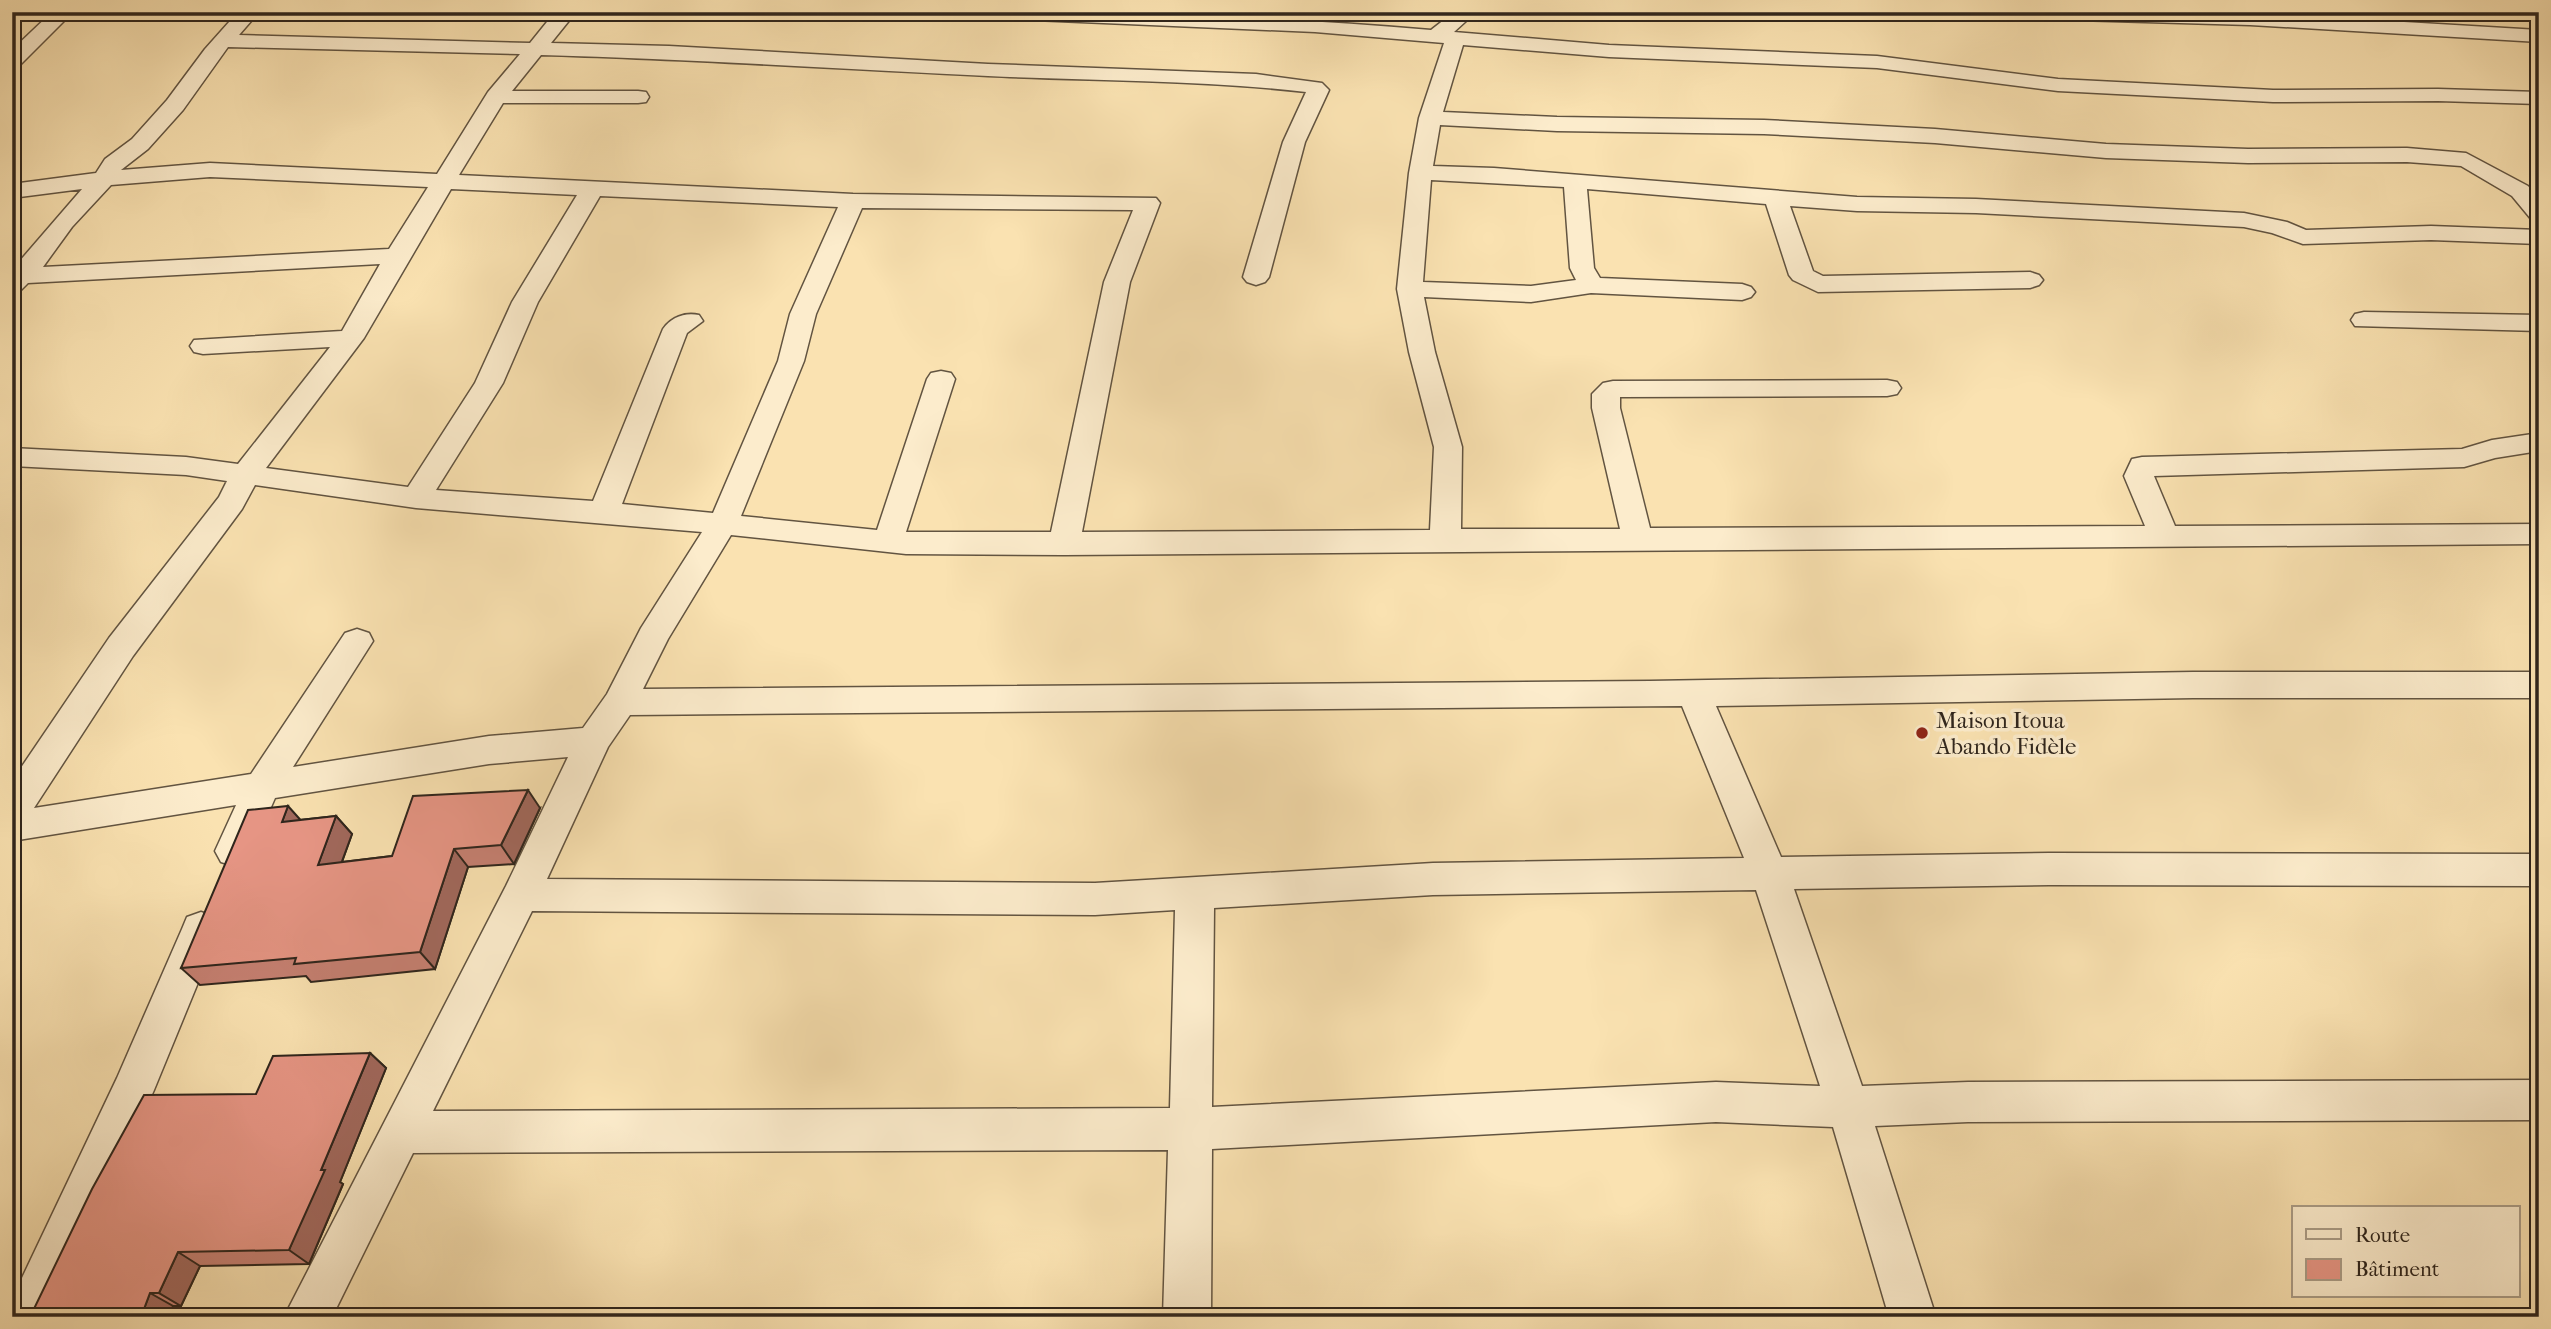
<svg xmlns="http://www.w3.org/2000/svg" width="2551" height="1329" font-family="'IM FELL French Canon',serif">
  <rect width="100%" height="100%" fill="#fae2b1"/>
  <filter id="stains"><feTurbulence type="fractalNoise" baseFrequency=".00286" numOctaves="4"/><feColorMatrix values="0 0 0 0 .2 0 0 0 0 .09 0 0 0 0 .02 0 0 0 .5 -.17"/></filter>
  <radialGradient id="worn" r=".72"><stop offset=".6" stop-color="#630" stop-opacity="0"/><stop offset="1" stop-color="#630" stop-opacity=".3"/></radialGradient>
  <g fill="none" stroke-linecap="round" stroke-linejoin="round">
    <defs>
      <g id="minor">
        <polygon points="52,12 73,12 19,66 12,68 12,50"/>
        <path d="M238 12H259L239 35 530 43 555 12H576L551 43 669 46 988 64 1256 74 1322 83 1329 90 1305 142 1269 277 1265 282 1256 285 1247 282 1243 277 1283 142 1306 92C1201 80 1094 81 988 76 839 69 690 59 541 55L512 91H638L646 92 649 97 646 102 638 103H503L459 175 853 194 1156 198 1160 203 1130 282 1082 532 1430 530 1434 447 1409 352 1397 289 1409 173 1419 118 1444 43 1315 32 986 18 976 12C1129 12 1280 17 1431 30L1454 12H1476L1454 32 1609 45 1877 56 2058 79 2273 90 2438 89 2539 92V104L2438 101 2273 102 2058 91 1877 68 1609 57 1463 45 1443 112 1557 117 1764 120 1935 129 2106 144 2248 149 2407 148 2466 153 2528 186 2539 199V221L2531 219 2512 196 2461 166 2407 162 2248 163 2106 158 1935 143 1764 134 1557 131 1440 125 1433 166 1494 168 1857 197 1976 199 2244 213 2287 222 2306 230 2431 226 2539 230V244L2431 240 2303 244 2272 233 2244 227 1976 213 1857 211 1790 206 1813 271 1823 276 2030 272 2039 275 2043 280 2039 285 2030 288 1818 292 1793 280 1789 275 1766 204 1587 189 1594 268 1600 278 1742 284 1751 287 1755 292 1751 297 1742 300 1591 293 1531 302 1424 297 1435 352 1462 447 1461 529H1620L1592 408V394L1603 383 1613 381 1887 380 1897 382 1901 388 1897 394 1887 396 1620 397V408L1650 528 2145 526 2124 476 2132 459 2142 457 2462 449 2492 440 2539 433V451L2495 458 2464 467 2154 476 2175 526 2539 524V544L1064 555 906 554 731 535 668 639 643 689 1650 681 2193 672H2539V698H2193L1716 706 1781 857 2049 853 2539 854V886L2049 885 1794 889 1862 1086 1968 1082 2539 1080V1120L1968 1122 1875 1126 1936 1317H1889L1833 1127 1716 1122 1212 1149 1211 1317H1163L1168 1150 413 1153 332 1317H284L506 886 568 757 489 764 275 798 247 862 234 866 221 862 215 851 236 805 12 841V781L109 638 219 497 227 481 186 475 12 466V448L186 457 238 464 330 347 203 354 194 352 190 346 194 340 342 331 380 264 28 283 21 290 12 293V270L82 189 12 198V184L96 173 105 159 132 139 167 100 205 49ZM228 47 520 54 488 92 437 174 210 163 121 170 148 149 183 110ZM210 177 428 187 389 249 43 267 72 227 111 185ZM1431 180 1564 187 1570 268 1576 280 1531 286 1423 282ZM451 189 577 195 512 302 475 383 408 487 266 468 364 338ZM600 196 838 207 790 314 778 361 713 513 622 504 687 333 703 321 699 315C685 312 671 317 663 329L593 501 436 490 503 383 538 302ZM862 208 1133 210 1104 282 1051 532H906L955 379 951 373 941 371 931 373 927 379 877 530 741 516 804 361 816 314ZM255 485 416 508 702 532 641 628 607 694 583 728 489 736 293 767 373 641 369 633 357 629 345 633 251 774 34 808 133 656 242 509ZM1682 706 1744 858 1433 863 1095 883 547 879 608 747 630 715ZM1756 890 1820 1086 1716 1082 1212 1107 1214 908 1433 895ZM1175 910 1170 1108 433 1111 532 911 1095 915Z"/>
        <polygon points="1993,12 2250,13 2539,30 2539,42 2250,25 2003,18"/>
        <polygon points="2364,312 2539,315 2539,331 2355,326 2351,320 2355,314"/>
        <polygon points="201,912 215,917 220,929 154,1090 52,1317 12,1317 12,1299 117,1078 182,929 187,917"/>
      </g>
    </defs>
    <use href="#minor" stroke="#625441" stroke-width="3"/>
    <use href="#minor" fill="#fceccc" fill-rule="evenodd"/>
  </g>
  <g fill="#c68072" stroke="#2f251c" stroke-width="2">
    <polygon points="540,808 514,864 468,867 435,969 311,982 306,976 200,985 181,968 300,820 336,816 352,834 342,862 392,856"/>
    <polygon points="370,1053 386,1068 340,1182 343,1184 309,1264 200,1266 181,1306 173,1306 169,1317 27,1317"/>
  </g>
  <g fill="#a1685c" stroke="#2f251c" stroke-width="2">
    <polygon points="528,790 540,808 514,864 501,845"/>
    <polygon points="288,806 305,825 282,822"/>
    <polygon points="336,816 352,834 334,883 318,865"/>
    <polygon points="454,849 468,867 435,969 420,952"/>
    <polygon points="370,1053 386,1068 340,1182 343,1184 309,1264 289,1250 321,1170"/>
    <polygon points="178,1252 200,1266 181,1306 159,1293"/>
    <polygon points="150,1293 173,1306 169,1317 141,1317"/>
  </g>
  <g fill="#e69584" stroke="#2f251c" stroke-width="2">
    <polygon points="528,790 501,845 454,849 420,952 294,964 296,958 181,968 248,810 288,806 282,822 336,816 318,865 392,856 413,796"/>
    <polygon points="370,1053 321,1170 325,1170 289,1250 178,1252 159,1293 150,1293 141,1317 27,1317 27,1315 31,1315 92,1189 144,1095 256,1094 273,1056"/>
  </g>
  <circle fill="#8f2418" stroke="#fceccc" stroke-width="2.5" cx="1922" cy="733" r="7"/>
  <g text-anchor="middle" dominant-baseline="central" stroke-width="7" stroke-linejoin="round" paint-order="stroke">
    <g font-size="23" fill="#2f251c" stroke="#fceccc" text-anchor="start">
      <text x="1936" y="720">Maison Itoua<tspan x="1936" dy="26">Abando Fidèle</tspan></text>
    </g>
  </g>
  <rect width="2551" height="1329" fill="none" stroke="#fae2b1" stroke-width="42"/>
  <rect x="14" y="14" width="2523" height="1301" fill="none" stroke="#2f251c" stroke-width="3.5"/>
  <rect x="21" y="21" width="2509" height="1287" fill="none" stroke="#2f251c" stroke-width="2"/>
  <rect x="2292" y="1206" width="228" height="91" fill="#fceccc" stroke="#aa9c86" stroke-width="2"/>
  <rect x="2306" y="1229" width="35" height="10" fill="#fceccc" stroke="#aa9c86" stroke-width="2"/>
  <text x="2355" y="1242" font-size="21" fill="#2f251c">Route</text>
  <rect x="2306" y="1259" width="35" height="21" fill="#e69584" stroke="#aa9c86" stroke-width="2"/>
  <text x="2355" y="1276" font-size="21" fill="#2f251c">Bâtiment</text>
  <rect width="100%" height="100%" filter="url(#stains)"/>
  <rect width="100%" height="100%" fill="url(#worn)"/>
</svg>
